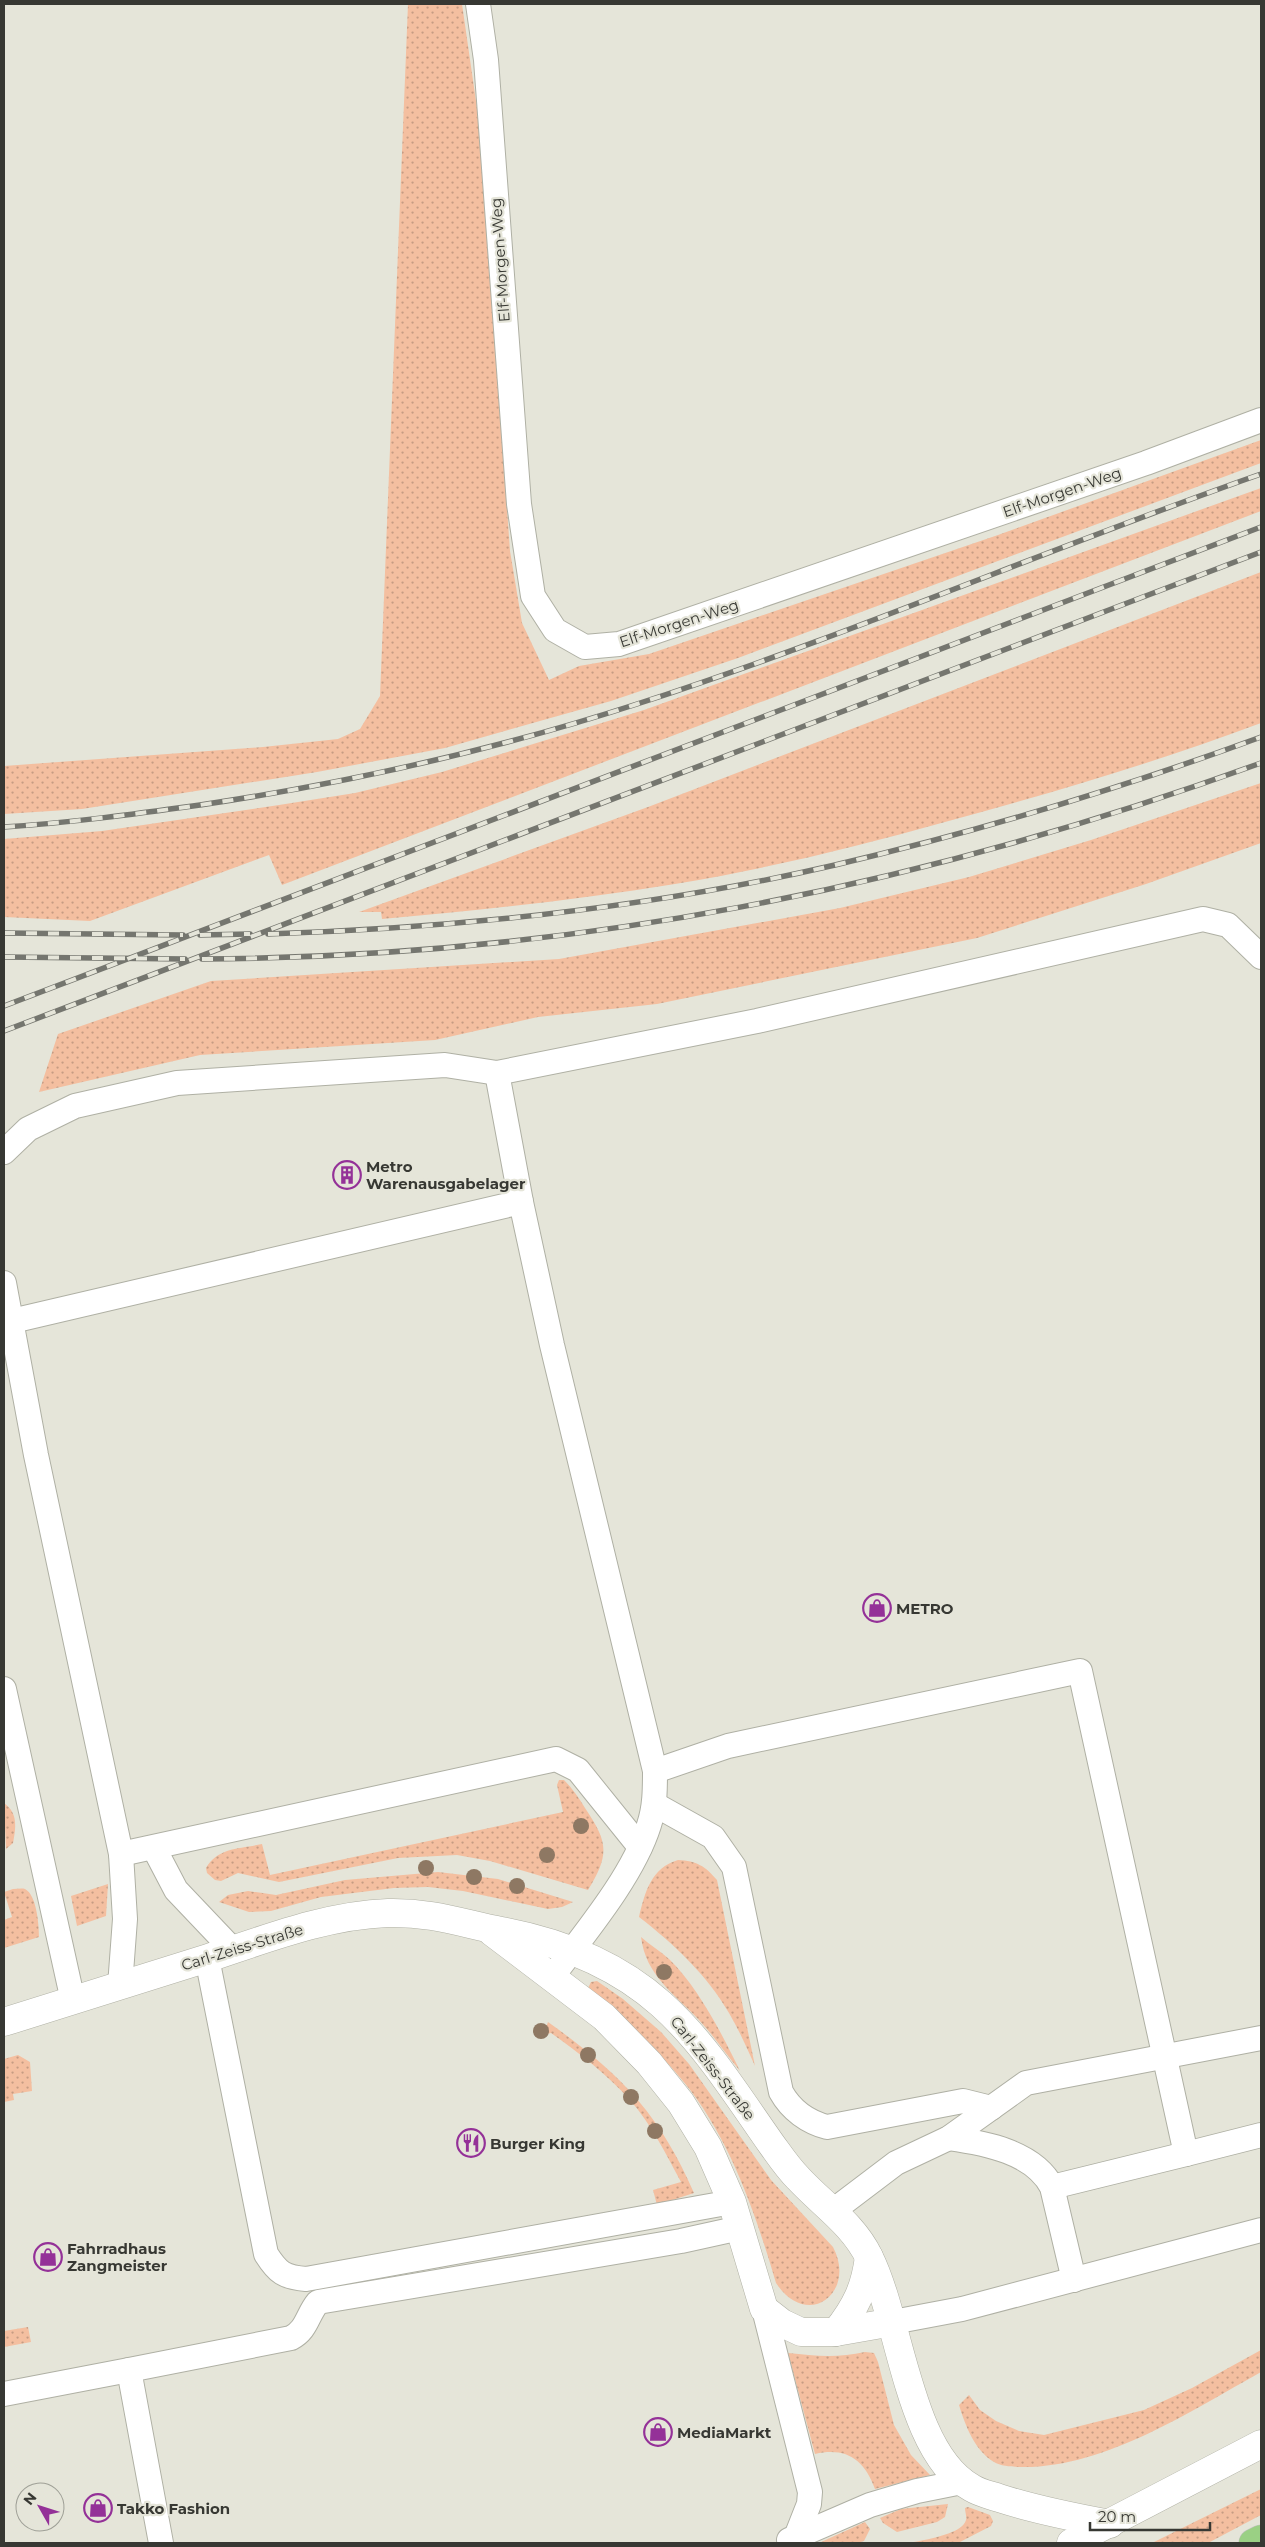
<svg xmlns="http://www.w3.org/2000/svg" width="1265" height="2547" font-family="Montserrat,sans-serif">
  <defs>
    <pattern id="grass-dots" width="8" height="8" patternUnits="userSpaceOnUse" patternTransform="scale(1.25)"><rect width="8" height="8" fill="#f4bfa0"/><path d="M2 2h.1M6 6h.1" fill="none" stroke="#c69c83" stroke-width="1.8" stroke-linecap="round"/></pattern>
  </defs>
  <rect width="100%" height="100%" fill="#e5e5d9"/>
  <g fill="url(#grass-dots)">
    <polygon points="408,4 462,4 480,129 510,551 522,623 549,680 579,666 649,654 998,535 1261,440 1261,463 738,658 611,701 547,719 445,748 317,772 82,809 4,814 4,766 263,747 338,739 360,729 380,696"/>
    <polygon points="1261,488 1261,511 282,885 269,855 90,921 4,917 4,839 102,831 279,805 355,793 442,772 644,710"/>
    <path d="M1261 572V723C1157 762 1052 793 945 822 856 847 766 869 675 884 578 900 480 910 382 919L381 912H359L648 807Z"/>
    <polygon points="1261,783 1261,843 1146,884 977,938 657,1004 538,1017 435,1040 200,1055 39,1092 58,1034 211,981 559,959 840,908 969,877 1091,840"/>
    <path d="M559 1780H564C572 1788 579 1798 585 1808 608 1842 610 1854 588 1890L490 1861 457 1855 398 1858 279 1882 238 1873 221 1881 215 1880 207 1873 206 1868C218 1847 241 1849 262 1844L270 1875 563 1812 557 1785Z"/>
    <path d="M4 1803C18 1813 16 1827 13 1843L6 1849Z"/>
    <path d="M678 1860C697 1861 705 1866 717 1880L755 2066C747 2048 739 2030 729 2013 707 1975 674 1944 639 1917 645 1892 651 1868 678 1860Z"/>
    <polygon points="438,1872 498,1879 573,1902 562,1907 548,1909 463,1891 428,1887 394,1888 321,1897 271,1911 249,1912 219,1902 228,1895 248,1891 276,1895 345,1880"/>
    <polygon points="108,1884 106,1916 77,1926 71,1896"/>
    <path d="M13 1889C17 1889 22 1888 25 1889 37 1895 39 1926 39 1937L4 1948V1920L12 1917 4 1892Z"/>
    <path d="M641 1937C650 1945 660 1951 669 1959 698 1987 722 2034 740 2071 726 2054 714 2036 699 2020 674 1993 646 1976 641 1937Z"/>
    <path d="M597 1981 623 1999 661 2032 689 2064 771 2180 833 2247C857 2292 808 2331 776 2283 755 2212 730 2138 683 2081 654 2046 622 2017 588 1988L591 1982Z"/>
    <path d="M548 2022C618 2072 659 2112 694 2193L657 2205 653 2190 681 2182C666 2154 651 2124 630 2100 607 2074 579 2053 551 2033L543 2035Z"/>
    <polygon points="18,2055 30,2062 32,2091 13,2094 14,2100 4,2102 4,2059"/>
    <polygon points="28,2327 31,2342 4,2347 4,2331"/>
    <path d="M1261 2350V2372C1191 2411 1103 2469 1020 2467 1013 2467 1000 2466 994 2462 975 2451 965 2425 959 2405L969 2395 980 2410 996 2421 1019 2431 1044 2435 1144 2410 1192 2388Z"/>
    <path d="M865 2352 874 2353 878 2362 894 2425 911 2455 930 2475 875 2489C864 2459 846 2447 815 2454L788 2353C815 2356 838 2358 865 2352Z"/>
    <polygon points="1261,2489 1261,2515 1208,2543 1152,2543"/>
    <polygon points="948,2504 945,2517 937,2522 897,2532 883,2523 880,2518 901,2509"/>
    <path d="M968 2507 990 2515 993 2521 991 2526 958 2543H909C922 2540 962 2535 966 2520 967 2517 965 2512 965 2508Z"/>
    <polygon points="865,2522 870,2529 864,2541 857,2543 819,2543"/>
  </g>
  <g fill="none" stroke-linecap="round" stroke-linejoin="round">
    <defs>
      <g id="lane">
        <polyline points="478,4 486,60 519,504 533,596 555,630 585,647 619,644 1146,463 1261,420"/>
        <path d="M497 1073 521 1202 552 1345 655 1771C655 1789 655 1807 649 1825 633 1876 585 1933 552 1977"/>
        <polyline points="4,1152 28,1129 75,1106 177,1083 445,1065 497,1073 757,1021 1203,919 1228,925 1261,957"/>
        <polyline points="4,1283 36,1455 121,1854 556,1759 578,1770 640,1847"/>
        <polyline points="12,1321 521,1202"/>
        <polyline points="4,1689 73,2001"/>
        <polyline points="655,1771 728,1746 1080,1671 1186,2154 1261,2135"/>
        <path d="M654 1804 713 1837 734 1867 781 2092C791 2110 808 2122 827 2127L963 2101 991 2108"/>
        <polyline points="154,1848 176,1890 233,1950"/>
        <path d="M207 1958 266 2254C278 2273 284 2277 306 2279L732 2202"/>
        <polyline points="120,1986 125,1919 121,1854"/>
        <path d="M949 2138C985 2143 1034 2152 1052 2187L1074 2280"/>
        <polyline points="1052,2187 1186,2154"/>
        <polyline points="834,2210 896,2163 949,2138 1026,2083 1261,2038"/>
        <polyline points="764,2309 810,2492 809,2504 796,2537"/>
        <polyline points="893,2322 962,2309 1261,2230"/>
        <polyline points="4,2394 129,2370"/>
        <polyline points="789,2540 870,2505 917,2491 962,2482"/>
        <path d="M161 2543 129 2370 291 2338C307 2330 307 2315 318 2302L681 2241 740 2228"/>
      </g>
      <g id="street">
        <polyline points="492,1932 604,2017 649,2063 681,2103 708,2147 732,2202 764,2309 782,2323 801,2332 836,2332 893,2322"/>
        <path d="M4 2022C72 2001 140 1980 208 1958 266 1939 327 1915 388 1913 431 1912 461 1923 501 1931 560 1942 615 1963 661 2004 705 2043 738 2097 772 2145 780 2156 788 2168 798 2178 823 2205 853 2224 869 2257 901 2321 908 2453 972 2488 980 2493 990 2495 999 2498 1036 2510 1072 2517 1110 2524"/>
        <path d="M836 2332C856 2307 865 2288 869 2257"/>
      </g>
      <polyline id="secondary" points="1071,2543 1261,2444"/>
      <polyline id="highway" points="1253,2543 1261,2539"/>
    </defs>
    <use href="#lane" stroke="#afb0a4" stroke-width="26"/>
    <use href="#street" stroke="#afb0a4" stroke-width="29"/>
    <use href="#secondary" stroke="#afb0a4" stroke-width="29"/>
    <use href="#highway" stroke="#c3c3c2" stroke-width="29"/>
    <use href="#lane" stroke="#fff" stroke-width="24"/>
    <use href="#street" stroke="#fff" stroke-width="28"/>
    <use href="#secondary" stroke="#fff" stroke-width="28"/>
    <use href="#highway" stroke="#9ad084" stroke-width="28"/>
    <defs>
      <g id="rail">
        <path d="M4 827C69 823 135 814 200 805 348 783 495 750 637 704 848 636 1052 547 1261 474"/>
        <polyline points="4,933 183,935"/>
        <path d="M268 934C458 928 650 908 835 865 980 831 1122 788 1261 737"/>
        <polyline points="200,935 250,934"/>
        <polyline points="4,957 185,959"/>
        <path d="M202 959C569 957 917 888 1261 763"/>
        <polyline points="4,1006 1261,527"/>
        <polyline points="4,1031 1261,552"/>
      </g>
    </defs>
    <use href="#rail" stroke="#75766f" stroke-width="5.5"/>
    <use href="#rail" stroke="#e5e5d9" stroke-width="4" stroke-dasharray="11" stroke-linecap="butt"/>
  </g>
  <g fill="#8e7863">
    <circle cx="581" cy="1826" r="8"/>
    <circle cx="547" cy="1855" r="8"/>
    <circle cx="426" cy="1868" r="8"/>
    <circle cx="474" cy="1877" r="8"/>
    <circle cx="517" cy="1886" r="8"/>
    <circle cx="664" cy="1972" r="8"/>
    <circle cx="541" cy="2031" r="8"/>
    <circle cx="588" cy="2055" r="8"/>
    <circle cx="631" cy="2097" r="8"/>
    <circle cx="655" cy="2131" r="8"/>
  </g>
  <defs>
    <symbol id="building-ring" viewBox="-11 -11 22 22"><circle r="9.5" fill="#e5e5d9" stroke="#943198" stroke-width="1.5"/><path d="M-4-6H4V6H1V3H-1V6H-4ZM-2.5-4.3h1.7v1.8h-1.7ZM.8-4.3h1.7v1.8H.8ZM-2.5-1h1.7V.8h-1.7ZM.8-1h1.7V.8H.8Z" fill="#943198"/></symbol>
    <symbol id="shop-ring" viewBox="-11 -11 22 22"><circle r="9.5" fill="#e5e5d9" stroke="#943198" stroke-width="1.5"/><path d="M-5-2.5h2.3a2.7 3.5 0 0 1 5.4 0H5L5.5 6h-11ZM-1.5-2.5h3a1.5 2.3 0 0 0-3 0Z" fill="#943198"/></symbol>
    <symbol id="restaurant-ring" viewBox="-11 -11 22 22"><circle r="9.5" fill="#e5e5d9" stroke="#943198" stroke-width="1.5"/><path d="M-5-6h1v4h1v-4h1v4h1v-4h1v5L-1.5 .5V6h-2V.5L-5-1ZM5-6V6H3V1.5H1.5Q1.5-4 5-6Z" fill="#943198"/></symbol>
  </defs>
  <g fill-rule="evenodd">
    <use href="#building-ring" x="331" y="1159" width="32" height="32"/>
    <use href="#shop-ring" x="861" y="1592" width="32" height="32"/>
    <use href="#restaurant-ring" x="455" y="2127" width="32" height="32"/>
    <use href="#shop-ring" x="32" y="2241" width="32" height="32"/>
    <use href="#shop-ring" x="642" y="2416" width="32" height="32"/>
    <use href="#shop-ring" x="82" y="2492" width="32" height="32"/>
  </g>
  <g text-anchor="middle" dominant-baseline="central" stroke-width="4.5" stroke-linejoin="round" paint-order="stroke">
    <g font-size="15" fill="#373833" stroke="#e5e5d9">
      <text transform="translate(500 260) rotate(-94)">Elf-Morgen-Weg</text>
      <text transform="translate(1062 492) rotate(-19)">Elf-Morgen-Weg</text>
      <text transform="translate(679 623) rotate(-18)">Elf-Morgen-Weg</text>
      <text transform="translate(242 1947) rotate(-17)">Carl-Zeiss-Straße</text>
      <text transform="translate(713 2068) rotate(52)">Carl-Zeiss-Straße</text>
    </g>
    <g font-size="15" font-weight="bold" fill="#373833" stroke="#e5e5d9" text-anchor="start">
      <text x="366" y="1166">Metro<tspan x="366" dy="17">Warenausgabelager</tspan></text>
      <text x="896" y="1608">METRO</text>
      <text x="490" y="2143">Burger King</text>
      <text x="67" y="2248">Fahrradhaus<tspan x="67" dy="17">Zangmeister</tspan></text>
      <text x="677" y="2432">MediaMarkt</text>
      <text x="117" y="2508">Takko Fashion</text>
    </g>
  </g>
  <rect width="1265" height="2547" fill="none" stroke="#373833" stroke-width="10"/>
  <g transform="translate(40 2507) rotate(309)"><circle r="24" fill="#e5e5d9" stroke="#9fa097"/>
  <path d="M0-4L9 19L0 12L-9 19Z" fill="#943198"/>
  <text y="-8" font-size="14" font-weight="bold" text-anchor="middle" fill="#373833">N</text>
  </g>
  <path d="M1090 2522v8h120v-8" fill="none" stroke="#373833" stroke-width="2.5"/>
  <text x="1098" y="2522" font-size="15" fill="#373833" stroke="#e5e5d9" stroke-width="4" paint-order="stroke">20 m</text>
</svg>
